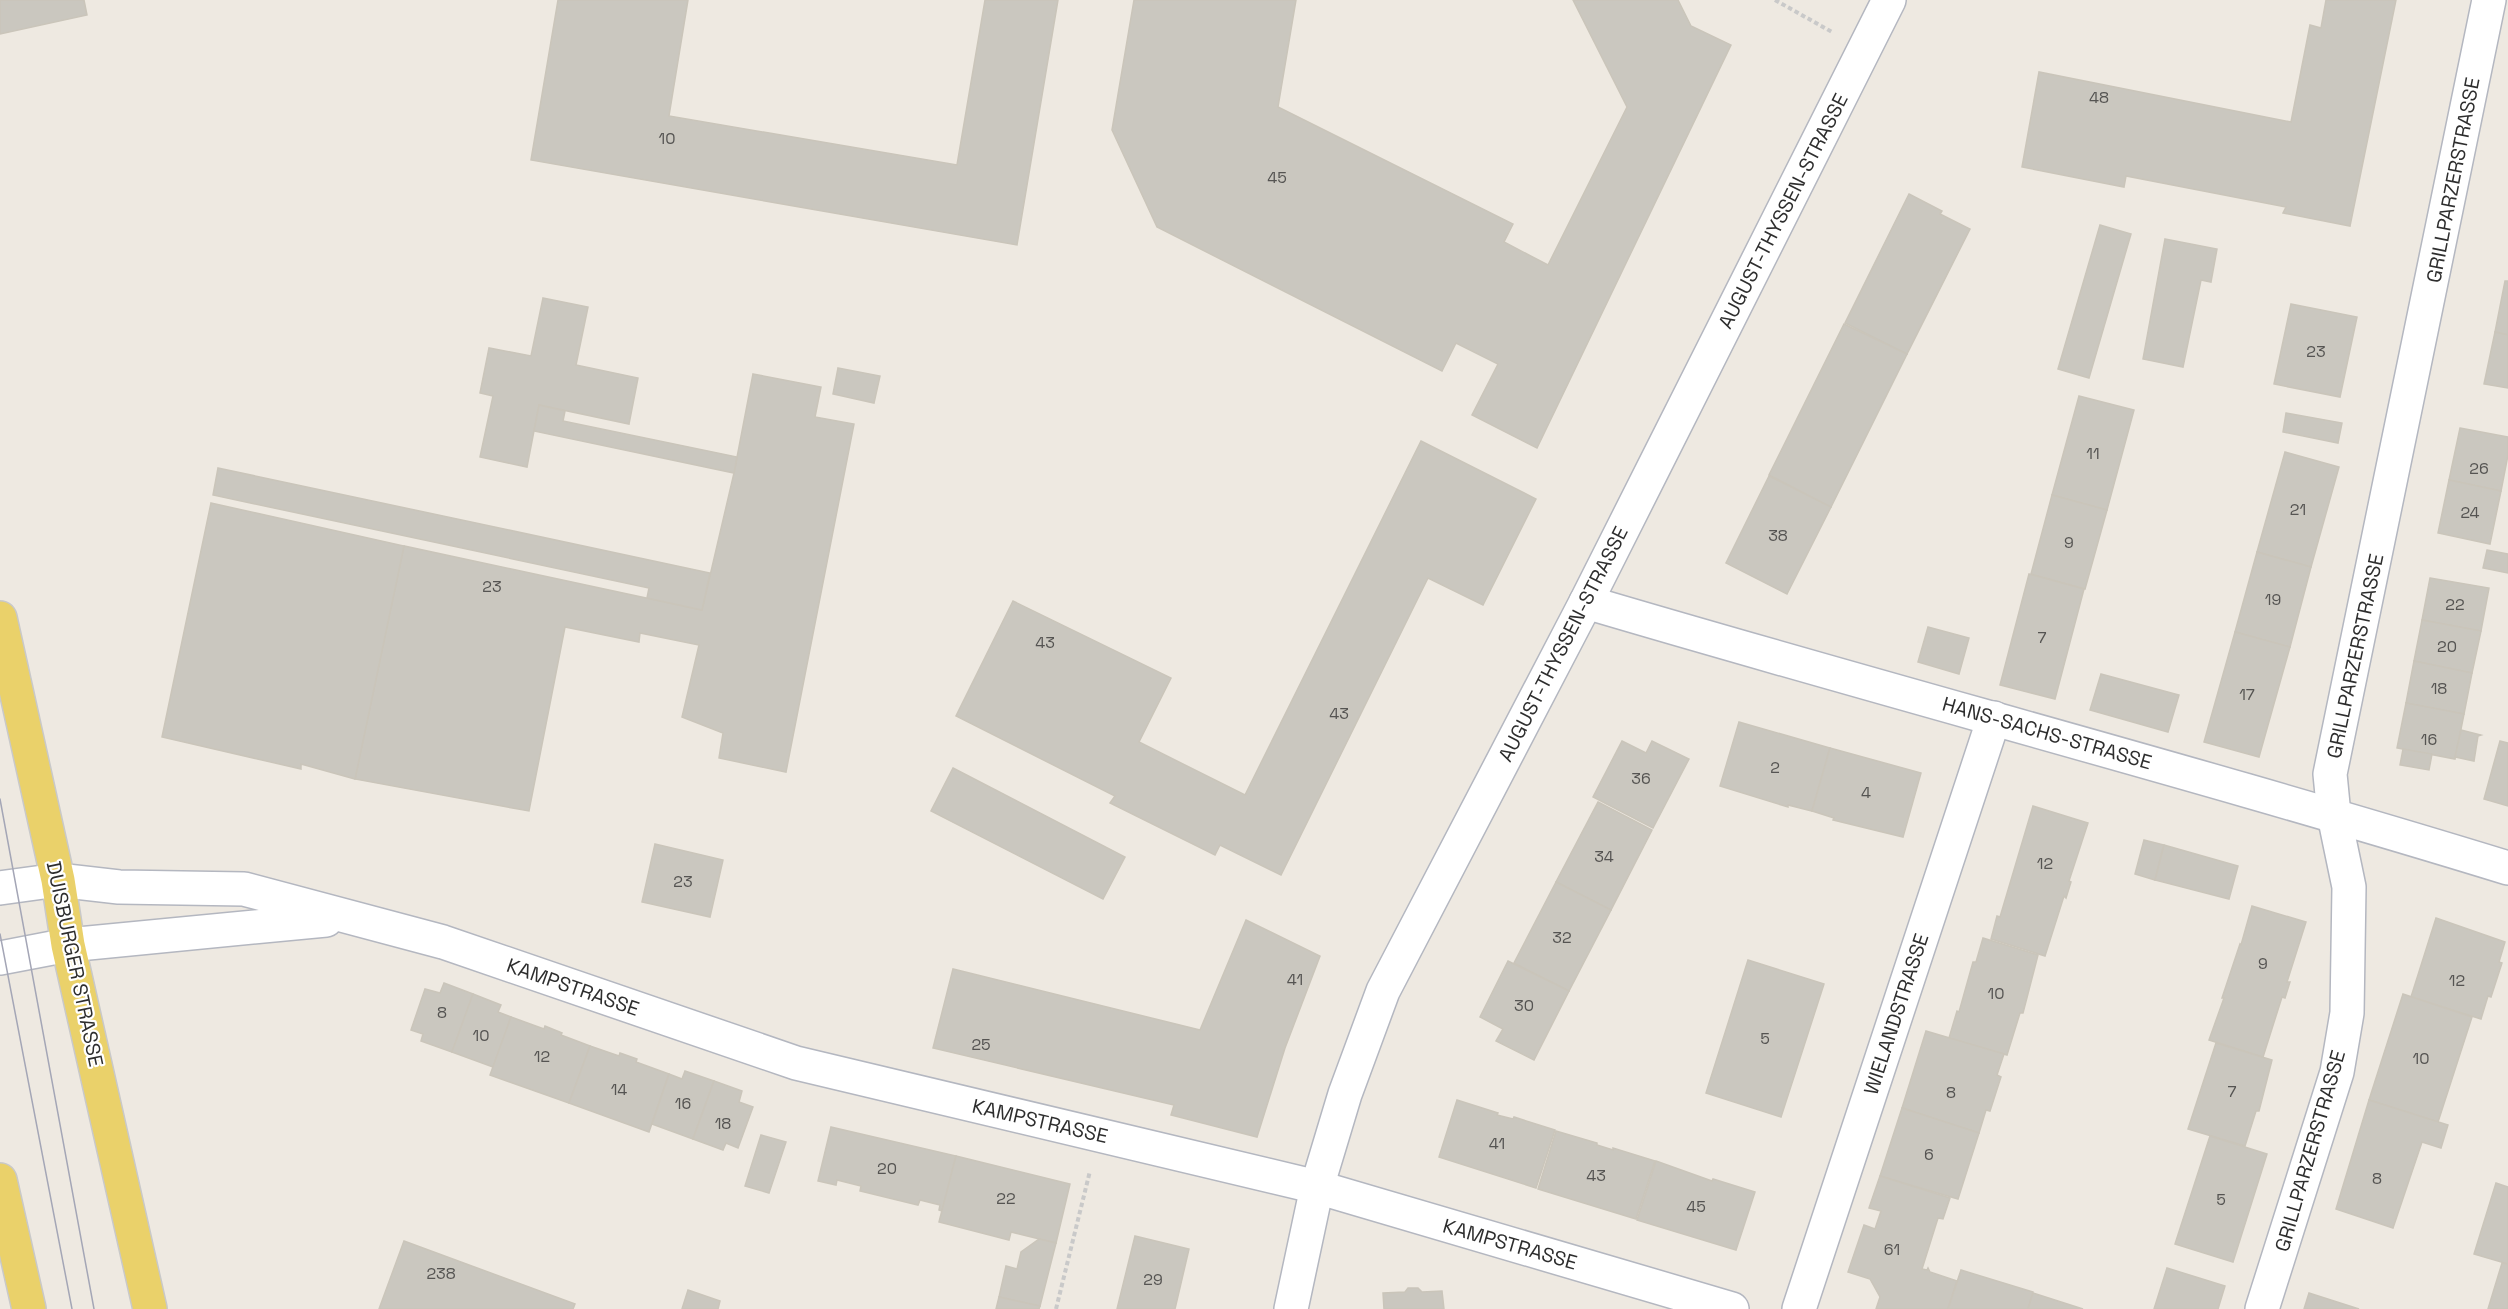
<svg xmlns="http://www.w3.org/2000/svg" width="2508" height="1309" font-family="'Space Grotesk',sans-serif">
  <rect width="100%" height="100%" fill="#eee9e1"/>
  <g fill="#cac7bf" stroke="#cac5ba" stroke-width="1.5">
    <polygon points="0,0 84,0 87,15 0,34"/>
    <polygon points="558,0 688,0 669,116 957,165 985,0 1058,0 1017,245 531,160"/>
    <polygon points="1134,0 1296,0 1278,107 1513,224 1504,242 1548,265 1627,107 1573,0 1678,0 1691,26 1731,45 1537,448 1472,415 1498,364 1456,343 1442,371 1157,227 1112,130"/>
    <polygon points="2326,0 2396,0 2350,226 2283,213 2286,207 2126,176 2124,187 2022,167 2039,72 2291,122 2310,25 2321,28"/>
    <polygon points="1909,194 1942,211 1940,214 1970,229 1907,354 1845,323"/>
    <polygon points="2100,225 2131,234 2089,378 2058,369"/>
    <polygon points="2165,239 2217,249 2211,282 2201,280 2183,367 2143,359"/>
    <polygon points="2505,281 2508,281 2508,335 2495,332"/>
    <polygon points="543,298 588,307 576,365 638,378 629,424 539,405 527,467 480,457 493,396 480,393 489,348 531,356"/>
    <polygon points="2291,304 2357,317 2340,397 2274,384"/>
    <polygon points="1844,324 1907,354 1831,507 1769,475"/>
    <polygon points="2495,332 2508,335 2508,388 2484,384"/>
    <polygon points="838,368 880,376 874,403 833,394"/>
    <polygon points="753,374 821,387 815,417 854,424 786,772 719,758 723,733 682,717 699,645 640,633 639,642 565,627 529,811 355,779 404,546 702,610 734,473"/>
    <polygon points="2079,396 2134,410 2107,510 2052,495"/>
    <polygon points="539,405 565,411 563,421 737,457 734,473 534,431"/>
    <polygon points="2286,413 2342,423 2338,443 2283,432"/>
    <polygon points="2460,428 2508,437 2508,455 2501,491 2449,480"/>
    <polygon points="1421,441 1536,499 1483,605 1428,578 1281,875 1220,845 1215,855 1110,803 1115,796 956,716 1013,601 1171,678 1139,742 1245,795"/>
    <polygon points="2285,452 2339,467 2311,567 2257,552"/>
    <polygon points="218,468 710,573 702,610 647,598 649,588 213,495"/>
    <polygon points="1769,476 1831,507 1787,594 1726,563"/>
    <polygon points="2449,480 2501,491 2490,544 2438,533"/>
    <polygon points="2052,495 2107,510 2085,589 2031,574"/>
    <polygon points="211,503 404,546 355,779 301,764 301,769 162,737"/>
    <polygon points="2487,550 2508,554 2508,573 2483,568"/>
    <polygon points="2257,552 2311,567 2290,647 2235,632"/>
    <polygon points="2029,574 2084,589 2055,699 2000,685"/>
    <polygon points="2430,578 2489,588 2481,631 2422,620"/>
    <polygon points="2422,620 2481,631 2472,673 2414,661"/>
    <polygon points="1928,627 1969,638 1959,674 1918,662"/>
    <polygon points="2235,632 2290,647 2259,757 2204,742"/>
    <polygon points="2414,661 2472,673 2464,714 2406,703"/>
    <polygon points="2101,674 2179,695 2168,732 2090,710"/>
    <polygon points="2406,703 2464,714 2455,759 2397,748"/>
    <polygon points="1739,722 1830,748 1812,811 1788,805 1788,807 1720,786"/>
    <polygon points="2461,730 2481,735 2478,736 2474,761 2455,757"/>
    <polygon points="1622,741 1646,753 1652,741 1689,759 1653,828 1593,797"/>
    <polygon points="2500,741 2508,743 2508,806 2484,799"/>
    <polygon points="1830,748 1921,773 1903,837 1833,820 1834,818 1812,811"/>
    <polygon points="2403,749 2432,754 2429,770 2400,765"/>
    <polygon points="953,768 1125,857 1103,899 931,811"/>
    <polygon points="1598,802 1652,830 1611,910 1556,882"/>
    <polygon points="2033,806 2088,823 2069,881 2071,882 2066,898 2064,896 2045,956 1991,939 1997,916 2000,917"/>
    <polygon points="2144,840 2164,845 2155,880 2135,874"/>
    <polygon points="655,844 723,860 710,917 642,902"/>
    <polygon points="2164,845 2238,866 2229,899 2155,880"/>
    <polygon points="1556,882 1611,910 1569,991 1514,963"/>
    <polygon points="2252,906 2306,922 2287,982 2290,982 2285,998 2282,997 2263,1057 2209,1040 2224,998 2222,998 2240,944 2241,945"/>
    <polygon points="2436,918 2505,942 2499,962 2502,963 2491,997 2488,996 2481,1019 2411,997"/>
    <polygon points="1246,920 1320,956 1285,1048 1257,1137 1171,1115 1174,1105 933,1048 953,969 1200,1030"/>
    <polygon points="1983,938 2038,955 2023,1013 2020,1013 2007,1055 1949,1038 1957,1011 1959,1012 1973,962 1976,962"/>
    <polygon points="1748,960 1824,984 1781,1117 1706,1093"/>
    <polygon points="1508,961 1569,991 1534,1060 1496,1041 1503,1029 1480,1017"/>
    <polygon points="444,983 473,994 452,1052 421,1041 423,1034 411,1030 425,989 440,993"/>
    <polygon points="473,994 501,1005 498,1012 511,1017 493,1067 452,1052"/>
    <polygon points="2403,994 2472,1017 2438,1122 2369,1100"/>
    <polygon points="511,1017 544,1029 545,1026 562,1033 561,1035 590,1046 569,1103 490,1075"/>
    <polygon points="1926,1031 2004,1054 1997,1075 2001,1077 1990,1111 1986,1110 1979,1133 1902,1108"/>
    <polygon points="2216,1043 2272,1060 2259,1111 2256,1111 2245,1146 2188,1129"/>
    <polygon points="590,1046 619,1056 620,1053 637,1059 636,1062 669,1074 649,1132 569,1103"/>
    <polygon points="685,1071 714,1081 693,1139 652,1124 669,1074 682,1079"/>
    <polygon points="714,1081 742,1091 739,1102 753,1107 738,1148 726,1143 723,1150 693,1139"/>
    <polygon points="1457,1100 1498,1113 1497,1115 1513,1119 1514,1117 1555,1130 1536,1188 1439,1157"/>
    <polygon points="2369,1100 2448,1125 2441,1148 2422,1142 2393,1228 2336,1209"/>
    <polygon points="1902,1108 1979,1133 1958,1199 1880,1176"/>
    <polygon points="831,1127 956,1156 942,1211 939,1210 940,1205 920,1200 918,1205 860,1191 861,1186 837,1180 836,1185 818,1181"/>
    <polygon points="1556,1131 1597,1143 1597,1145 1613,1150 1613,1148 1655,1161 1636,1219 1538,1189"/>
    <polygon points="761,1135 786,1142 769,1193 745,1186"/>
    <polygon points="2210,1136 2267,1154 2233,1262 2175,1244"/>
    <polygon points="956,1156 1070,1184 1056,1243 1011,1232 1009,1240 939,1222"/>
    <polygon points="1656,1161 1712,1181 1713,1179 1755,1192 1736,1250 1637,1220"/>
    <polygon points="1880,1176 1950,1198 1943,1219 1938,1218 1922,1269 1927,1270 1928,1268 1930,1272 1957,1281 1948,1309 1876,1309 1880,1297 1870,1279 1848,1272 1864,1225 1875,1229 1881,1211 1869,1208"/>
    <polygon points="2496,1183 2508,1187 2508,1264 2474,1254"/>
    <polygon points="1135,1236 1189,1249 1175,1309 1117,1309"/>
    <polygon points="1039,1239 1056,1243 1040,1306 999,1297 1006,1266 1017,1269 1021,1252"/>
    <polygon points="404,1241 575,1304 573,1309 379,1309"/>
    <polygon points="2502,1263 2508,1264 2508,1309 2488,1309"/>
    <polygon points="2167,1268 2225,1286 2218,1309 2154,1309"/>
    <polygon points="1961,1270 2033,1292 2028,1309 1948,1309"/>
    <polygon points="1408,1288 1418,1288 1422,1292 1442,1291 1444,1309 1384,1309 1383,1293 1405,1292"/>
    <polygon points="688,1290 720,1301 718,1309 682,1309"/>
    <polygon points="2033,1293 2083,1309 2028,1309"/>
    <polygon points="2309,1293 2359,1309 2304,1309"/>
    <polygon points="999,1297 1040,1306 1039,1309 996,1309"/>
  </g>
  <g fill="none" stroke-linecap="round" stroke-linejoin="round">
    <defs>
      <g id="minor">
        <path d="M1586 602C1893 693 2202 774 2508 868"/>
        <polyline points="0,888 58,880 119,887 244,889 443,942 796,1063 1317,1187 1732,1309"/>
        <polyline points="0,958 68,945 326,920"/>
        <polyline points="1291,1309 1317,1187 1345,1094 1383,991 1586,602 1889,0"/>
        <polyline points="1799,1309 1994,718"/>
        <polyline points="2262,1309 2337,1072 2347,1013 2349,887 2334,815 2330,774 2489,0"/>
      </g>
      <g id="major">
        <polyline points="0,618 58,880 68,945 150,1309"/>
        <polyline points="0,1180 29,1309"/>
      </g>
    </defs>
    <use href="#minor" stroke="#b4b7c0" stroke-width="36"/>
    <use href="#major" stroke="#c9c9c9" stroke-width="36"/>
    <g stroke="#c9c9c9" stroke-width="4" stroke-dasharray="4.5 3" stroke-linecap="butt">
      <polyline points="1775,0 1832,32"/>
      <polyline points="1056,1309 1090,1171"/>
    </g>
    <use href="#minor" stroke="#fff" stroke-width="33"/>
    <use href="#major" stroke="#ead16a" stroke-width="33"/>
    <g stroke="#a4a6b6" stroke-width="1.5">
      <polyline points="0,799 94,1309"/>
      <polyline points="0,934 72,1309"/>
    </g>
  </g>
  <g text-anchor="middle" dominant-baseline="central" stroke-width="4.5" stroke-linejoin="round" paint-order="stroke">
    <g font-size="16" fill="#555452">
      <text x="2099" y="97">48</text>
      <text x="667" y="138">10</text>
      <text x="1277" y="177">45</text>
      <text x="2316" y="351">23</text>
      <text x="2093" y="453">11</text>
      <text x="2479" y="468">26</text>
      <text x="2298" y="509">21</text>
      <text x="2470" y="512">24</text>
      <text x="1778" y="535">38</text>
      <text x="2069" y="542">9</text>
      <text x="492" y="586">23</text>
      <text x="2273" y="599">19</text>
      <text x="2455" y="604">22</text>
      <text x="2042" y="637">7</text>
      <text x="1045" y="642">43</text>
      <text x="2447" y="646">20</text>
      <text x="2439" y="688">18</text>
      <text x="2247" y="694">17</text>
      <text x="1339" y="713">43</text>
      <text x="2429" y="739">16</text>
      <text x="1775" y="767">2</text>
      <text x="1641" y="778">36</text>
      <text x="1866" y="792">4</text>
      <text x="1604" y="856">34</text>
      <text x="2045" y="863">12</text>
      <text x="683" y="881">23</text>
      <text x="1562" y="937">32</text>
      <text x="2263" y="963">9</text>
      <text x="1295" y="979">41</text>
      <text x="2457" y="980">12</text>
      <text x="1996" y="993">10</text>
      <text x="1524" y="1005">30</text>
      <text x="442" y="1012">8</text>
      <text x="481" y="1035">10</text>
      <text x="1765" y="1038">5</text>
      <text x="981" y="1044">25</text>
      <text x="542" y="1056">12</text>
      <text x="2421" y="1058">10</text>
      <text x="619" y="1089">14</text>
      <text x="2232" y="1091">7</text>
      <text x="1951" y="1092">8</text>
      <text x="683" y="1103">16</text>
      <text x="723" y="1123">18</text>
      <text x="1497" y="1143">41</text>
      <text x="1929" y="1154">6</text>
      <text x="887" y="1168">20</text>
      <text x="1596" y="1175">43</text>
      <text x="2377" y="1178">8</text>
      <text x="1006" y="1198">22</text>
      <text x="2221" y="1199">5</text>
      <text x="1696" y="1206">45</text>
      <text x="1892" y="1249">61</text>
      <text x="441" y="1273">238</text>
      <text x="1153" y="1279">29</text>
    </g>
    <g font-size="20" fill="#2e2e2e" stroke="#fff">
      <text transform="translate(2453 180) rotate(-79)">GRILLPARZERSTRASSE</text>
      <text transform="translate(1783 211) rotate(-63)">AUGUST-THYSSEN-STRASSE</text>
      <text transform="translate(1563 644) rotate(-63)">AUGUST-THYSSEN-STRASSE</text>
      <text transform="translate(2355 656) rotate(-78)">GRILLPARZERSTRASSE</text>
      <text transform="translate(2047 733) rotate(16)">HANS-SACHS-STRASSE</text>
      <text transform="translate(75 964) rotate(78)">DUISBURGER STRASSE</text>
      <text transform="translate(573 987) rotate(19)">KAMPSTRASSE</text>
      <text transform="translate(1896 1014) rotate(-72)">WIELANDSTRASSE</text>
      <text transform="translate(1040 1121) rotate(13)">KAMPSTRASSE</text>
      <text transform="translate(2310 1151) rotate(-74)">GRILLPARZERSTRASSE</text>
      <text transform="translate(1510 1244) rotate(16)">KAMPSTRASSE</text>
    </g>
  </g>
</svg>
